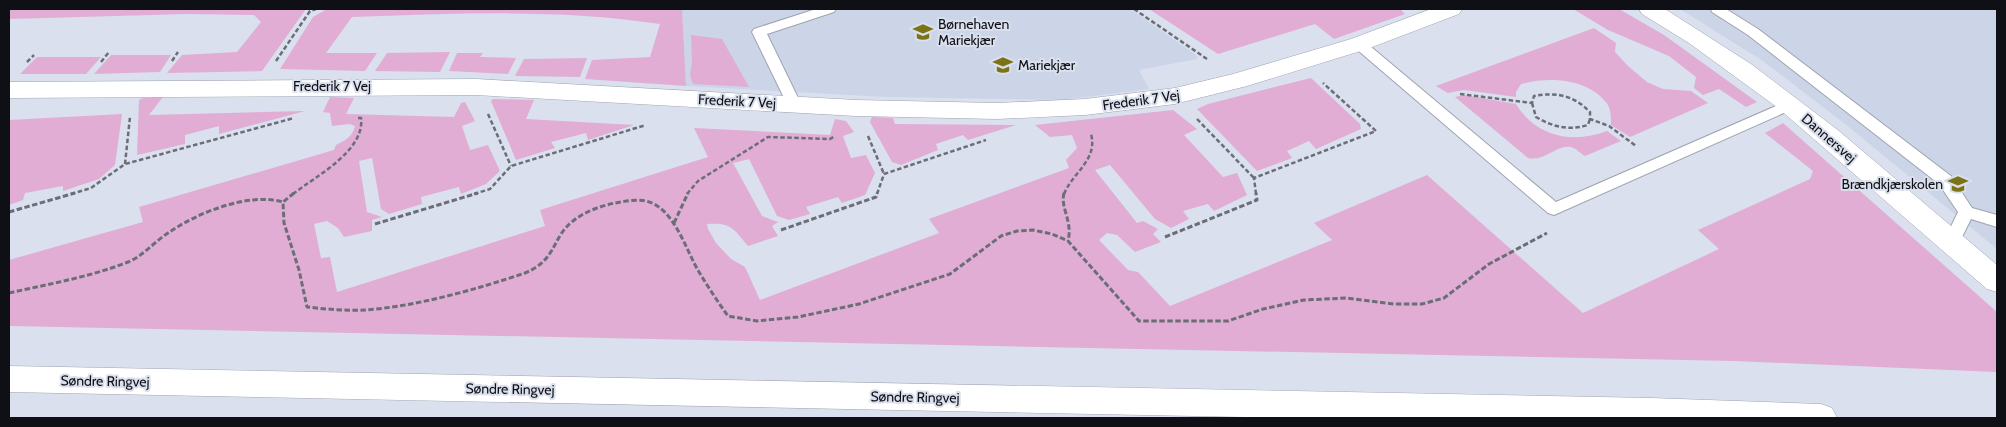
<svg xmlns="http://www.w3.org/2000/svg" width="2006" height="427" font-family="Cabin,sans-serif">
  <rect width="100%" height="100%" fill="#dae0ed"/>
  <g fill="#ccd4e8">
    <polygon points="682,9 1130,9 1196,55 1197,59 1139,70 1149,89 1062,100 885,97 686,86"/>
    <polygon points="1680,9 1997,9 1997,249 1849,127 1763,61"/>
  </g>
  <g fill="#e1add4">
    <polygon points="9,9 306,9 262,71 167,73 182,55 237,52 261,22 254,15 187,14 9,19"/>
    <path d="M327 9H682L686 86 585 79 592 60 650 57 660 24C558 8 454 14 352 17L326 53H377L365 71 280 69 313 17Z"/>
    <polygon points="1149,9 1400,9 1405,14 1334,39 1315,24 1218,54"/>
    <polygon points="1573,9 1619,9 1664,35 1757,102 1746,107 1719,89 1703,95 1694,88 1696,77 1669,56 1608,30"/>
    <path d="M1594 28 1616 43 1615 52 1628 66 1647 82 1663 89 1691 91 1708 103 1630 137 1611 125C1611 119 1611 110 1608 105 1590 78 1548 76 1521 84L1516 92V97L1464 90 1448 93 1436 86Z"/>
    <polygon points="691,35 722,39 749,87 693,84 690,75 692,63"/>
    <polygon points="450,52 440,72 375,71 387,53"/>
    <polygon points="457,53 483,53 480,57 516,58 508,74 449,71"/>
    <polygon points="111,55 171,55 160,72 94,74"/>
    <polygon points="37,57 101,57 86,74 20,74"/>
    <polygon points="587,58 580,77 515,76 524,59"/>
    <polygon points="1311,78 1360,124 1361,129 1316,149 1309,141 1287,151 1292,158 1257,171 1197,109 1208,104"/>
    <path d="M1464 95 1516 104C1536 137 1573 144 1607 131L1621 141 1585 156C1581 154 1576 148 1571 147 1557 144 1544 162 1528 158L1455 97Z"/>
    <polygon points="163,97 149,115 305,111 219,134 219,126 185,135 185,144 137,155 139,100 143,98"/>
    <path d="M330 97 354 98 346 114 454 117 461 103 465 102 475 121 462 126 470 150 488 145 500 171 486 184 461 194 459 187 421 197 422 204 389 214 381 209 372 158 359 161 367 212 382 217 372 220V231L344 237 338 228 327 221 314 224 321 258 330 257 337 292 545 226 540 210 708 157 694 128 830 135 835 119 846 121 854 132 843 136 851 158 866 155 875 173 865 195 842 203 838 197 806 207 810 214 789 220 777 216 749 159 733 163 762 216 778 222 772 226 778 236 748 246C734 229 731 222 707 224L708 229 716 243 731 259 745 267 760 300 939 233 929 219 1069 168 1066 160 1077 148 1072 135 1050 137 1035 125 1173 110 1197 129 1184 135 1223 177 1237 173 1247 195 1214 211 1208 204 1183 211 1189 219 1171 228 1155 219 1110 165 1095 170 1137 223 1143 221 1158 229 1153 234 1161 242 1135 252 1117 235 1107 233 1099 240 1128 270 1138 272 1170 306 1332 240 1314 223 1427 175 1583 313 1719 249 1698 230 1810 179 1813 171 1765 133 1783 123 1997 312V372L1734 361 9 326V260L143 222 139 207 334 150 336 145C346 140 352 137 355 126L349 124 332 126 330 113 323 112Z"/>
    <polygon points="493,99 534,100 526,119 634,125 588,140 586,133 551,142 555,148 516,160 491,101"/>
    <polygon points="122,114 115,165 99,179 63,191 63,186 25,193 23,200 9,205 9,120"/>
    <polygon points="872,117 893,118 895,124 1016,125 968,140 963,135 936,144 938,150 901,165 892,162 870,122"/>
  </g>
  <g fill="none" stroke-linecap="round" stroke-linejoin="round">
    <defs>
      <g id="lane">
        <polygon points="816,9 836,9 834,12 767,34 801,104 799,107 789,107 787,104 752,32 754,29"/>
        <polygon points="1711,9 1726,9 1758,29 1951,176 1972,208 1997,215 1997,227 1971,219 1957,247 1951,249 1945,247 1943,243 1958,212 1939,184 1748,35 1712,12"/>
        <polygon points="1359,40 1364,41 1556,202 1785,102 1795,102 1797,105 1795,108 1554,215 1548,213 1354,47 1352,44"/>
      </g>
      <polygon id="street" points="1431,9 1462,9 1459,14 1367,49 1247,86 1175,104 1085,115 997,119 856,116 476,95 9,98 9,82 476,79 856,100 997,103 1085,99 1175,88 1233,74 1351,39"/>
      <g id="secondary">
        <polygon points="1639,9 1665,9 1751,64 1839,131 1997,265 1997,292 1987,289 1778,108 1689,43 1642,14"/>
        <polygon points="9,366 1651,398 1821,404 1832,408 1837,418 1291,418 9,392"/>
      </g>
    </defs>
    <use href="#lane" stroke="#9ea3af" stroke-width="2"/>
    <use href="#street" stroke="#9ea3af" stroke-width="1"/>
    <use href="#secondary" stroke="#9ea3af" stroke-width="1"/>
    <g stroke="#6b6e77" stroke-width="2.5" stroke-dasharray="4.5 2.5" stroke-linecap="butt">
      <polyline points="1134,9 1207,59"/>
      <polyline points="172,61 178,52"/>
      <polyline points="276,61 310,11 316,9"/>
      <polyline points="27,62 34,55"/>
      <polyline points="101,62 109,52"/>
      <path d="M1460 94 1532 103 1534 96C1557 92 1573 95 1590 112V119L1609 126 1636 146"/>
      <path d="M1532 103 1536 117C1553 127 1569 131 1588 125L1590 119"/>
      <polyline points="488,114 511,166"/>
      <polyline points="1197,119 1254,178"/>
      <polyline points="868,136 884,174"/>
      <polyline points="125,164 130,117"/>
      <polyline points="71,194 91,188 125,164 294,118"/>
      <path d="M293 194C316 176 365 151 361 118H356"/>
      <polyline points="474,194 490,189 511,166 646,125"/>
      <polyline points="687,194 698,181 768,137 830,139 835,136"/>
      <polyline points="877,194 884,174 986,140"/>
      <path d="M1064 194C1073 172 1098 160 1091 134"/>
      <polyline points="1256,194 1254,178 1376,131 1323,83"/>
    </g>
    <g stroke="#6b6e77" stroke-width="3" stroke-dasharray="5.5 2.5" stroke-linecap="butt">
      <path d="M294 193 283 202 284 223 299 270 307 307C326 309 345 311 364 310 414 307 478 289 525 273 558 259 551 238 573 221 584 212 600 206 615 203 627 201 641 198 652 203 676 214 686 250 699 272 708 287 718 302 728 316L757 321 798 317 859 304 950 274 1001 236 1017 231 1033 230 1052 234 1068 241 1139 321H1228L1263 309 1304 300 1346 298 1394 304H1422L1444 298 1489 264 1547 233"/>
      <path d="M1064 193C1060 208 1073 221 1068 241"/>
      <polyline points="9,212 75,193"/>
      <polyline points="674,223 688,193"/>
      <polyline points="375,224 478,193"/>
      <polyline points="781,230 876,197 877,193"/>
      <polyline points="1165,237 1257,200 1256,193"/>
      <path d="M9 293C49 284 90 277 128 262 143 256 154 242 168 233 197 213 248 192 283 202"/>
    </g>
    <use href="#lane" fill="#fff" fill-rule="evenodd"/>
    <use href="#street" fill="#fff" fill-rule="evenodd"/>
    <use href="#secondary" fill="#fff" fill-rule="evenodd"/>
  </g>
  <defs>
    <symbol id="school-bare" viewBox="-9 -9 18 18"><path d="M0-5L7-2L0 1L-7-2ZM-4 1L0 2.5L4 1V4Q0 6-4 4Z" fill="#7b7316" stroke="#dae0ed" stroke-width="2.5" paint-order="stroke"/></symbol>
  </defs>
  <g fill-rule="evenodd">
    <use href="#school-bare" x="909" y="18" width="28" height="28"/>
    <use href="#school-bare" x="989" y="51" width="28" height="28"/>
    <use href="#school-bare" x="1944" y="170" width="28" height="28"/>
  </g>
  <g text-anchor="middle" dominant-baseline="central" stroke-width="4" stroke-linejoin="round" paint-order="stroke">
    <g font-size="14" fill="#0f1015" stroke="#dae0ed" text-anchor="start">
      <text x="938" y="24">Børnehaven<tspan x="938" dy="16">Mariekjær</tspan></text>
      <text x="1018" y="65">Mariekjær</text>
      <text x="1943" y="184" text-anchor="end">Brændkjærskolen</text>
    </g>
    <g font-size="14" fill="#0f1015" stroke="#dae0ed">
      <text x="332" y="86">Frederik 7 Vej</text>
      <text transform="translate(1141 100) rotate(-8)">Frederik 7 Vej</text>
      <text transform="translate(737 101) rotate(3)">Frederik 7 Vej</text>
      <text transform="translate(1829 138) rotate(41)">Dannersvej</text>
      <text transform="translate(105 381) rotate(1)">Søndre Ringvej</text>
      <text transform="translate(510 389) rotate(1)">Søndre Ringvej</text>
      <text transform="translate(915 397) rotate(1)">Søndre Ringvej</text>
    </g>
  </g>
  <rect width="2006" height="427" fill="none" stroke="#0f1015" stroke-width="20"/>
</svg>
